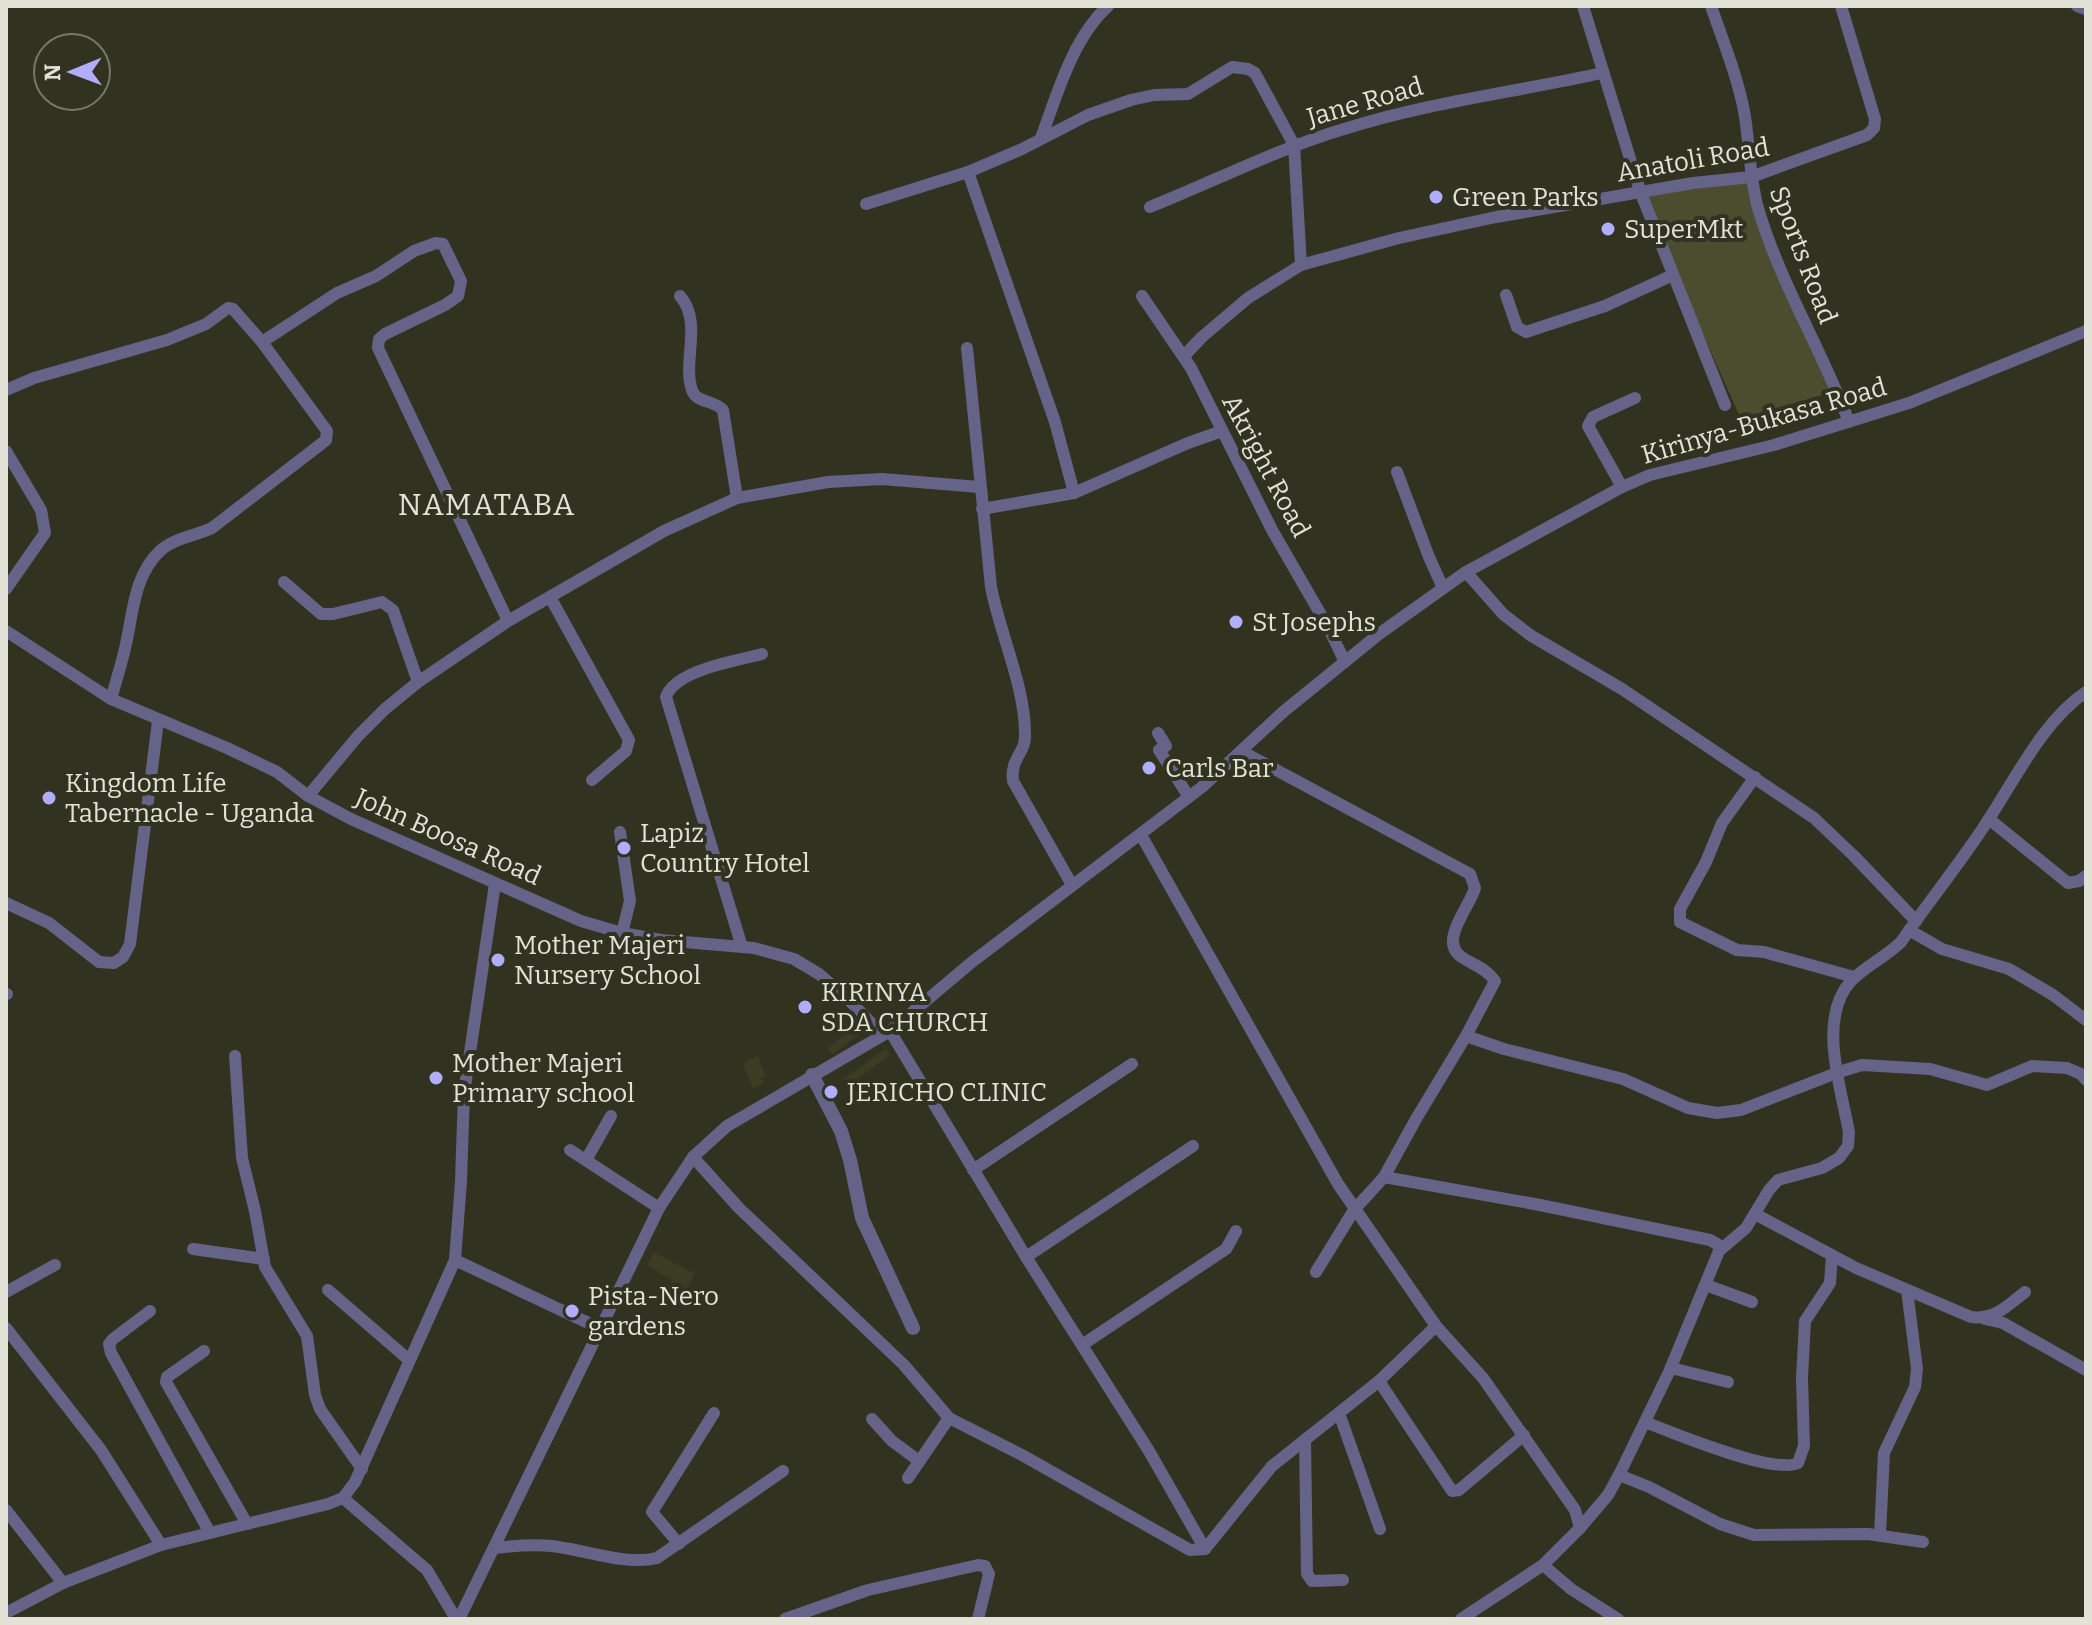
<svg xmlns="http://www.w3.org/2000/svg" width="2092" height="1625" font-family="Bitter,serif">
  <rect width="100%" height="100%" fill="#323220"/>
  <g fill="#3c3b24">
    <polygon points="857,1026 863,1032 833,1054 827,1048"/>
    <polygon points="885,1049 891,1054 847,1087 843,1079"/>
    <polygon points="758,1055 766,1077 761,1078 763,1084 753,1089 743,1064"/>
    <polygon points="654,1252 695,1274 683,1295 669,1287 672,1280 647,1265"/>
  </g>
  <polygon fill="#4c4c2e" points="1754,181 1782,274 1836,391 1741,419 1640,193"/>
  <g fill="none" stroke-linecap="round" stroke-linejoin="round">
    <g stroke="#656488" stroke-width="12">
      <polyline points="1583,6 1640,191 1725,405"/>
      <path d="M1711 6C1723 41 1737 75 1744 111 1750 144 1749 176 1758 208 1780 283 1822 350 1849 422"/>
      <polyline points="2077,6 2086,9"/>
      <path d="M1041 138C1057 95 1072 39 1108 6"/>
      <polyline points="968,172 1055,422 1074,493"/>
      <polyline points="866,204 968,172 1022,149 1088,115 1131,100 1154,95 1188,94 1232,67 1248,69 1255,73 1294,145 1301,265"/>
      <path d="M1150 207C1215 181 1277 149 1344 129 1429 102 1516 92 1602 73"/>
      <polyline points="1506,295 1517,327 1526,332 1605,306 1673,275"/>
      <path d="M680 296C703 322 682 362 692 390 696 403 714 400 723 410L737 498"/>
      <polyline points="1142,296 1191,368 1272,530 1328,627 1345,662"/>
      <polyline points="262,342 337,293 376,276 414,251 436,243 443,244 461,281 458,296 445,305 385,334 379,339 378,348 508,621"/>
      <path d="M967 348 991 587C1000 634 1025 686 1025 734 1026 754 1010 757 1013 781L1072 885"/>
      <polyline points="1184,356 1202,337 1248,298 1301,265 1399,238 1496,217 1693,183 1751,177 1867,135 1874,128 1875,119 1841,6"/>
      <path d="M6 390 34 378 167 340 206 324 228 308 233 309 262 342 327 431 326 440 321 444 212 528C195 536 174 538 160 551 134 575 133 613 126 644 122 663 116 681 111 699"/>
      <polyline points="6,451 41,510 45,533 6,589"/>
      <polyline points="1397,472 1429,557 1443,588"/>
      <polyline points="1622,487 1588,426 1593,417 1635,398"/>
      <polyline points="982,509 1074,493 1188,443 1222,431"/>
      <polyline points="1466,572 1503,614 1530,635 1622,689 1814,818 1854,856 1916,921"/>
      <polyline points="284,582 321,614 333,614 382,602 393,610 418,682"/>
      <polyline points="550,597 629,740 626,751 592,780"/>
      <polyline points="6,631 111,699 227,748 277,772 308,796 351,819 581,921 622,933 661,940 754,948 794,959 819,974 848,999 873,1025 878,1037"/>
      <polyline points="1158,733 1166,746 1159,750 1189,797"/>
      <path d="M1241 751 1470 874 1475 888C1469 909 1437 942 1463 958 1474 965 1487 969 1495 981L1466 1036 1416 1119 1384 1177 1354 1210 1316 1272"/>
      <polyline points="1755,777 1722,823 1706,862 1680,909 1680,922 1737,950 1764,952 1854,977"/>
      <polyline points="308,796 358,736 385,709 418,682 508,621 664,531 737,498 828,482 882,479 979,487"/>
      <polyline points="1989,819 2068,883 2079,881 2086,876"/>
      <polyline points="620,832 630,901 622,933"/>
      <polyline points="1141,835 1338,1184 1436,1326 1483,1378 1575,1510 1580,1528 1543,1565 1461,1619"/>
      <polyline points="6,903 49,923 99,962 114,963 123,957 130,944 158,721"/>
      <polyline points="1909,930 1942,949 2009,969 2053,995 2086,1020"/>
      <path d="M742 947 666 697C675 670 736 661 762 654"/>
      <polyline points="6,994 7,994"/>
      <polyline points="890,1031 1026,1257 1149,1451 1205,1549"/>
      <polyline points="1466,1036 1504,1049 1623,1079 1688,1108 1717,1113 1741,1110 1839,1072 1862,1065 1930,1069 1987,1085 2032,1066 2067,1068 2081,1074 2086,1080"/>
      <polyline points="235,1056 242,1158 255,1211 265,1267 307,1336 315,1395 320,1409 362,1469"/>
      <polyline points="570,1150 659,1208"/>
      <polyline points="693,1157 739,1208 904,1365 949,1418 1022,1455 1190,1550 1205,1549 1272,1466 1379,1381 1436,1326"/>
      <polyline points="586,1160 611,1116"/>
      <polyline points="973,1170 1132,1064"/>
      <polyline points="1384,1177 1540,1205 1710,1240 1722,1247"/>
      <path d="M1755 1214 1856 1268 1971 1317C1995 1320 2007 1306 2025 1292"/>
      <polyline points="193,1249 264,1259"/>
      <polyline points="1026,1257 1193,1146"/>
      <polyline points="455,1260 599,1328"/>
      <polyline points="1706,1285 1752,1302"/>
      <polyline points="328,1290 409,1360"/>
      <polyline points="6,1292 55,1265"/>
      <polyline points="150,1311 113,1339 109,1344 111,1353 210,1533"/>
      <polyline points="1985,1319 2003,1323 2086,1370"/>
      <polyline points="6,1328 101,1450 161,1545"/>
      <polyline points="1082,1345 1226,1249 1236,1231"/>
      <polyline points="204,1351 167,1377 166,1382 247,1524"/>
      <polyline points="1671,1368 1728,1382"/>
      <polyline points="1379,1381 1452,1491 1459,1490 1524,1435"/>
      <polyline points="1339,1413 1380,1529"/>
      <polyline points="872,1419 892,1441 919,1461"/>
      <path d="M1645 1422C1673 1433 1774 1475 1798 1463L1804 1446 1802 1378 1805 1321 1830 1283 1832 1255"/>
      <polyline points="1305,1440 1307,1574 1312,1581 1343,1580"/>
      <polyline points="1619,1475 1649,1487 1720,1524 1754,1535 1868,1534 1923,1542"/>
      <polyline points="908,1478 949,1418"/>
      <polyline points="343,1498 427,1570 456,1619"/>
      <polyline points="6,1510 63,1583"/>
      <path d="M1580 1528 1608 1495 1619 1475 1669 1372 1719 1251 1746 1228 1769 1190 1778 1180 1822 1168 1839 1158 1848 1146 1849 1132C1841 1088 1817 1018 1851 981 1865 966 1886 957 1901 942 1927 904 1957 867 1983 828 2013 784 2042 721 2086 692"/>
      <polyline points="1880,1535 1884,1453 1915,1387 1917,1369 1907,1290"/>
      <polyline points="679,1544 652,1512 714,1413"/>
      <path d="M494 1548C512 1546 532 1544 551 1546 583 1549 625 1566 657 1558L783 1471"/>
      <polyline points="1543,1565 1571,1589 1618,1619"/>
      <polyline points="6,1613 63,1583 161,1545 328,1504 343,1498 355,1482 455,1260 461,1181 464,1093 495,884"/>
      <polyline points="459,1619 659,1208 693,1157 727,1126 890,1031 972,962 1202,787 1283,712 1379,634 1466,572 1622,487 1650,475 1774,445 1909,403 2086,331"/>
      <polyline points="785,1619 868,1590 978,1565 985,1566 989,1574 978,1619"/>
    </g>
    <polyline stroke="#656488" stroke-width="14" points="812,1075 841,1131 850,1160 862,1218 913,1328"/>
  </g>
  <g fill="#b0aefa" stroke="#323220" stroke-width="3">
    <circle cx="1436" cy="197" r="8"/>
    <circle cx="1608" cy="229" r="8"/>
    <circle cx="1236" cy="622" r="8"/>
    <circle cx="1149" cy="768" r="8"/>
    <circle cx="49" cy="798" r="8"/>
    <circle cx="624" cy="848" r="8"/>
    <circle cx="498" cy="960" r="8"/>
    <circle cx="805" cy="1007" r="8"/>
    <circle cx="436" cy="1078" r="8"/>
    <circle cx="831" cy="1092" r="8"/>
    <circle cx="572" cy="1311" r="8"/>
  </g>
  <g text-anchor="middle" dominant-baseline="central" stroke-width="8" stroke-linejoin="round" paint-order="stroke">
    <g font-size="26" fill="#e2e2d7" stroke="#323220">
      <text transform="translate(1365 102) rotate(-16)">Jane Road</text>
      <text transform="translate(1693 160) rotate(-10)">Anatoli Road</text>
      <text transform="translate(1803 255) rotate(69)">Sports Road</text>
      <text transform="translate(1764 421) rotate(-16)">Kirinya-Bukasa Road</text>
      <text transform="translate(1266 466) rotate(62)">Akright Road</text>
      <text transform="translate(448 837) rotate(24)">John Boosa Road</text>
    </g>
    <g font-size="26" fill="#e2e2d7" stroke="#323220" text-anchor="start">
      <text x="1452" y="197">Green Parks</text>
      <text x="1624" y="229">SuperMkt</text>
      <text x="1252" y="622">St Josephs</text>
      <text x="1165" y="768">Carls Bar</text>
      <text x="65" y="783">Kingdom Life<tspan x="65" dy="30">Tabernacle - Uganda</tspan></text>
      <text x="640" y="833">Lapiz<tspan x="640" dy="30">Country Hotel</tspan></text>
      <text x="514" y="945">Mother Majeri<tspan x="514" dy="30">Nursery School</tspan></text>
      <text x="821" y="992">KIRINYA<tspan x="821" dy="30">SDA CHURCH</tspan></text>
      <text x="452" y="1063">Mother Majeri<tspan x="452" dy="30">Primary school</tspan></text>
      <text x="847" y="1092">JERICHO CLINIC</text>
      <text x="588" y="1296">Pista-Nero<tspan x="588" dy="30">gardens</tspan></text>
    </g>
    <g font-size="30" letter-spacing="2" fill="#e2e2d7" stroke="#323220">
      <text x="487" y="505">NAMATABA</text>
    </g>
  </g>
  <rect width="2092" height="1625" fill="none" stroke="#e2e2d7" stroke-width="16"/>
  <g transform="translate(72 72) rotate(269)"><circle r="38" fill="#323220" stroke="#787869" stroke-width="2"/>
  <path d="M0-6L14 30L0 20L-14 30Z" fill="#b0aefa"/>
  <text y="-12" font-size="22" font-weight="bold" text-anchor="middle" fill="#e2e2d7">N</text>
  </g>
</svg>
